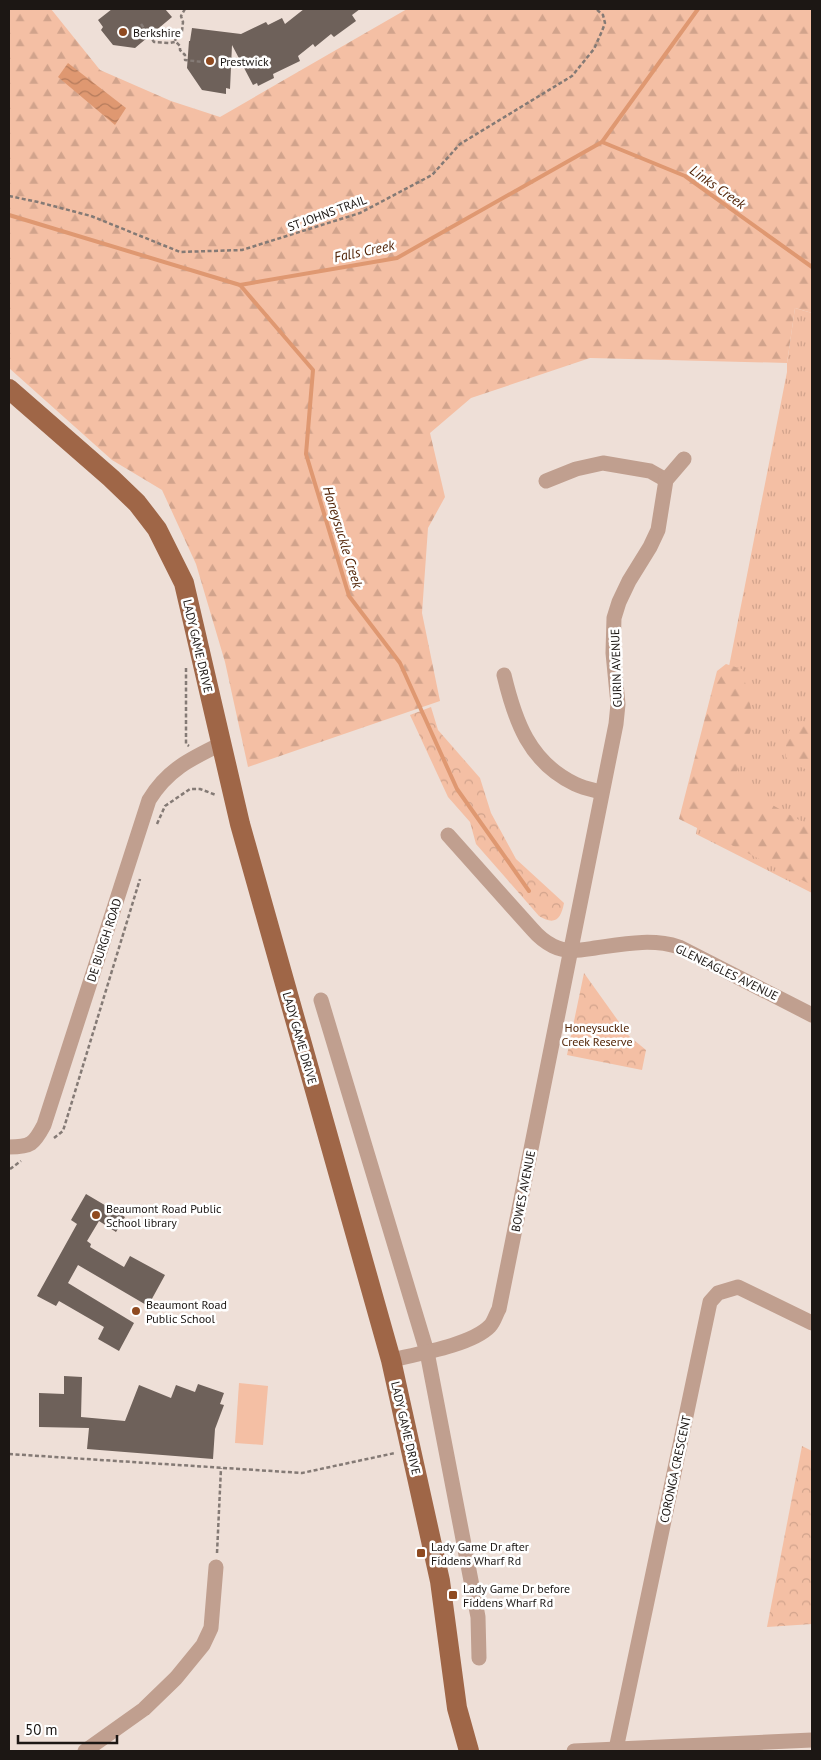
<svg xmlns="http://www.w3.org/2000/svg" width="821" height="1760" font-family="'PT Sans',sans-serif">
  <defs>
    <pattern id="grass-tufts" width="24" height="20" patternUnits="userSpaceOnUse" patternTransform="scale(1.25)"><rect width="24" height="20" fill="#f4bfa4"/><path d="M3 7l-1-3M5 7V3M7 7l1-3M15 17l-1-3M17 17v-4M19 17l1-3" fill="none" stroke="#d1a38c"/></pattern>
    <pattern id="forest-firs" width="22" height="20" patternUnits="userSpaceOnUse" patternTransform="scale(1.25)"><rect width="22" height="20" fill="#f4bfa4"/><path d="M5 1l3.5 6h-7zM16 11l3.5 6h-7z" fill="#d1a38c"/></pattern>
    <pattern id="park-crowns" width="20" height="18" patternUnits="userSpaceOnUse" patternTransform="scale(1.25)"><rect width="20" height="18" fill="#f4bfa4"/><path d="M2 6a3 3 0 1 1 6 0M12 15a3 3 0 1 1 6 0" fill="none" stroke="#d1a38c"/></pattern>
    <pattern id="water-waves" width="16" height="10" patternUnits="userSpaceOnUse" patternTransform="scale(1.25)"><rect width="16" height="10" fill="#df9871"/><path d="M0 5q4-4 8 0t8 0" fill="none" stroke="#b47b5c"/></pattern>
  </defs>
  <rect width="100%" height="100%" fill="#eedfd7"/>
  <polygon fill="url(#grass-tufts)" points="795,308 812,313 812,893 696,834 787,372 787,363"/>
  <g fill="url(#forest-firs)">
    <polygon points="9,9 51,9 100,70 171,101 220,117 407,9 812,9 812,313 795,308 787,363 590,358 471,398 430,433 445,497 428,528 422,613 440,701 248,767 225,662 196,564 162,490 112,460 9,368"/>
    <polygon points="726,664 742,669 754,721 733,783 812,827 812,885 679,819 717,671"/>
    <path d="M802 721 812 724V772C802 767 794 766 786 757 786 739 784 730 802 721Z"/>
  </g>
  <g fill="url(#park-crowns)">
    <path d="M431 707 438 730 480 778 491 813 516 859 564 903C561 919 555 926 539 916L476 844 470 822 448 797 410 715Z"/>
    <polygon points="584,973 629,1036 646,1050 642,1070 567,1055"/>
    <polygon points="802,1446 812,1451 812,1624 767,1627"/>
  </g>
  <polygon fill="#f4bfa4" points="239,1383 268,1386 263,1445 235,1443"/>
  <polygon fill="url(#water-waves)" points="68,63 126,108 115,125 58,77"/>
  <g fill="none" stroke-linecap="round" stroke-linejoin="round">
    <g stroke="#df9871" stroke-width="4">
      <polyline points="602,142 685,176 812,267"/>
      <polyline points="9,215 240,285 397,258 602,142 698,9"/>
      <polyline points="240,285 313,370 306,454 349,596 400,663 457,789 529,891"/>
    </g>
  </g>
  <g fill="#6e615a">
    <polygon points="112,9 165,9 172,17 135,48 113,45 101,30 103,27 98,20"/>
    <polygon points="304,9 360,9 352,15 356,21 334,37 331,34 315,47 313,44 298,56 300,61 273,74 274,78 258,86 257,83 253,85 232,45 230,89 226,88 226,94 202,90 187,68 189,41 190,41 192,28 241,34 266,22 268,25 282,18 285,24"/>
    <polygon points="86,1194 125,1217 116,1232 99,1221 87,1241 91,1244 90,1247 124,1267 130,1256 165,1275 148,1306 78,1265 68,1283 134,1323 119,1351 98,1339 104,1327 59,1301 56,1306 37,1296 77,1224 71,1220"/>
    <polygon points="64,1376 82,1377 81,1417 125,1421 139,1385 171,1398 176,1385 195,1392 198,1384 224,1393 220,1404 224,1405 215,1429 213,1459 87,1449 89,1428 39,1427 39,1393 64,1394"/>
  </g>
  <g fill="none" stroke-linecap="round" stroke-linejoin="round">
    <g stroke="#847a75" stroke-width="2.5" stroke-dasharray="4 2.5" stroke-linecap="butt">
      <polyline points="185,9 181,16 183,22 182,31 177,34 175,41 180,46 180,50 185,55 185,60 202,62"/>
      <polyline points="141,24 154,42 170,43 175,42"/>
      <polyline points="9,196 38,202 91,216 180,252 242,250 360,213 432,175 460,144 572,76 594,49 602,31 605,23 603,15 596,9"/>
      <polyline points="186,668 186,744 189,746"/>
      <polyline points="157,824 165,806 190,789 200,789 216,795"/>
      <polyline points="54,1138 63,1131 140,879"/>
      <polyline points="10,1169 21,1161"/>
      <polyline points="9,1454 302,1473 395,1453"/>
      <polyline points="217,1553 221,1468"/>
    </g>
    <g stroke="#c09f8f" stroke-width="15">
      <polyline points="546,481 576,469 603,463 650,471 666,480"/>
      <path d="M504 675C515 721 529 762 575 784 583 788 593 790 601 792"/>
      <path d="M448 835 532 929C538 936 545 942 553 946 567 953 581 950 595 948 623 944 652 938 679 947L812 1015"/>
      <polyline points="321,1000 427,1352 478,1617 479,1658"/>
      <path d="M9 1147C31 1147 34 1144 44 1125L149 800C167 770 190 759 221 744"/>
      <path d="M391 1360C417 1354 472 1345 490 1326 494 1322 496 1314 499 1309L616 724 618 704 613 653 614 618 619 602 629 581 650 547 658 530 666 480 684 459"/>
      <polyline points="616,1749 710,1302 718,1293 738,1287 812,1323"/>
      <polyline points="85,1751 144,1709 176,1678 203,1645 211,1628 216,1567"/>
      <polyline points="574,1751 812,1740"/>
    </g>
    <polyline stroke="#9f6647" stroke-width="20" points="9,389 111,478 137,503 157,529 184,583 240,824 391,1360 440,1581 457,1708 469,1751"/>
  </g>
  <g fill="#8f4a20" stroke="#fff" stroke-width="2">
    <circle cx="123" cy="32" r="5"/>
    <circle cx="210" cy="61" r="5"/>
    <circle cx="96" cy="1215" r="5"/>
    <circle cx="136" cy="1311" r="5"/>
    <rect x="416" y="1548" width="10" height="10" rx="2.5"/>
    <rect x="448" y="1590" width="10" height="10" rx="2.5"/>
  </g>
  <g text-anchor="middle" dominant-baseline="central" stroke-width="5" stroke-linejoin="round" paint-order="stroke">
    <g font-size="12" fill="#1c1714" stroke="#fff" text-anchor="start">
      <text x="133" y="32">Berkshire</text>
      <text x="220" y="61">Prestwick</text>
      <text x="106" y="1208">Beaumont Road Public<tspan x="106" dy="14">School library</tspan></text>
      <text x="146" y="1304">Beaumont Road<tspan x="146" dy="14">Public School</tspan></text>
      <text x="431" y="1546">Lady Game Dr after<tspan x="431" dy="14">Fiddens Wharf Rd</tspan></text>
      <text x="463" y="1588">Lady Game Dr before<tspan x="463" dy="14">Fiddens Wharf Rd</tspan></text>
    </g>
    <g font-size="12" fill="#1c1714" stroke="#fff">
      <text transform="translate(327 213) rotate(-20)">ST JOHNS TRAIL</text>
      <text transform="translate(198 646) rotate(77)">LADY GAME DRIVE</text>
      <text transform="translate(616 668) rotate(-92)">GURIN AVENUE</text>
      <text transform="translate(104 940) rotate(-72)">DE BURGH ROAD</text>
      <text transform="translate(727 972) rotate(26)">GLENEAGLES AVENUE</text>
      <text transform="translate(300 1038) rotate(74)">LADY GAME DRIVE</text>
      <text transform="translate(523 1191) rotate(-79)">BOWES AVENUE</text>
      <text transform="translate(406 1428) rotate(77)">LADY GAME DRIVE</text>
      <text transform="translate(675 1469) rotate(-78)">CORONGA CRESCENT</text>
    </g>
    <g font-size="12" fill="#532507" stroke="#fff">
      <text x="597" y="1027">Honeysuckle<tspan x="597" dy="14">Creek Reserve</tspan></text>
    </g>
    <g font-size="14" font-style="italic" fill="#512306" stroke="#fff">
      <text transform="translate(718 187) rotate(35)">Links Creek</text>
      <text transform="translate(364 251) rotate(-12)">Falls Creek</text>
      <text transform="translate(343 537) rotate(73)">Honeysuckle Creek</text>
    </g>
  </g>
  <rect width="821" height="1760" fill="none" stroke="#1c1714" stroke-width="20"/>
  <path d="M18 1735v8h99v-8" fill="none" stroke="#1c1714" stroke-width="2.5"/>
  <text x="25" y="1735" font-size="15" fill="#1c1714" stroke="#ffffff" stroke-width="4" paint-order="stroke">50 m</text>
</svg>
